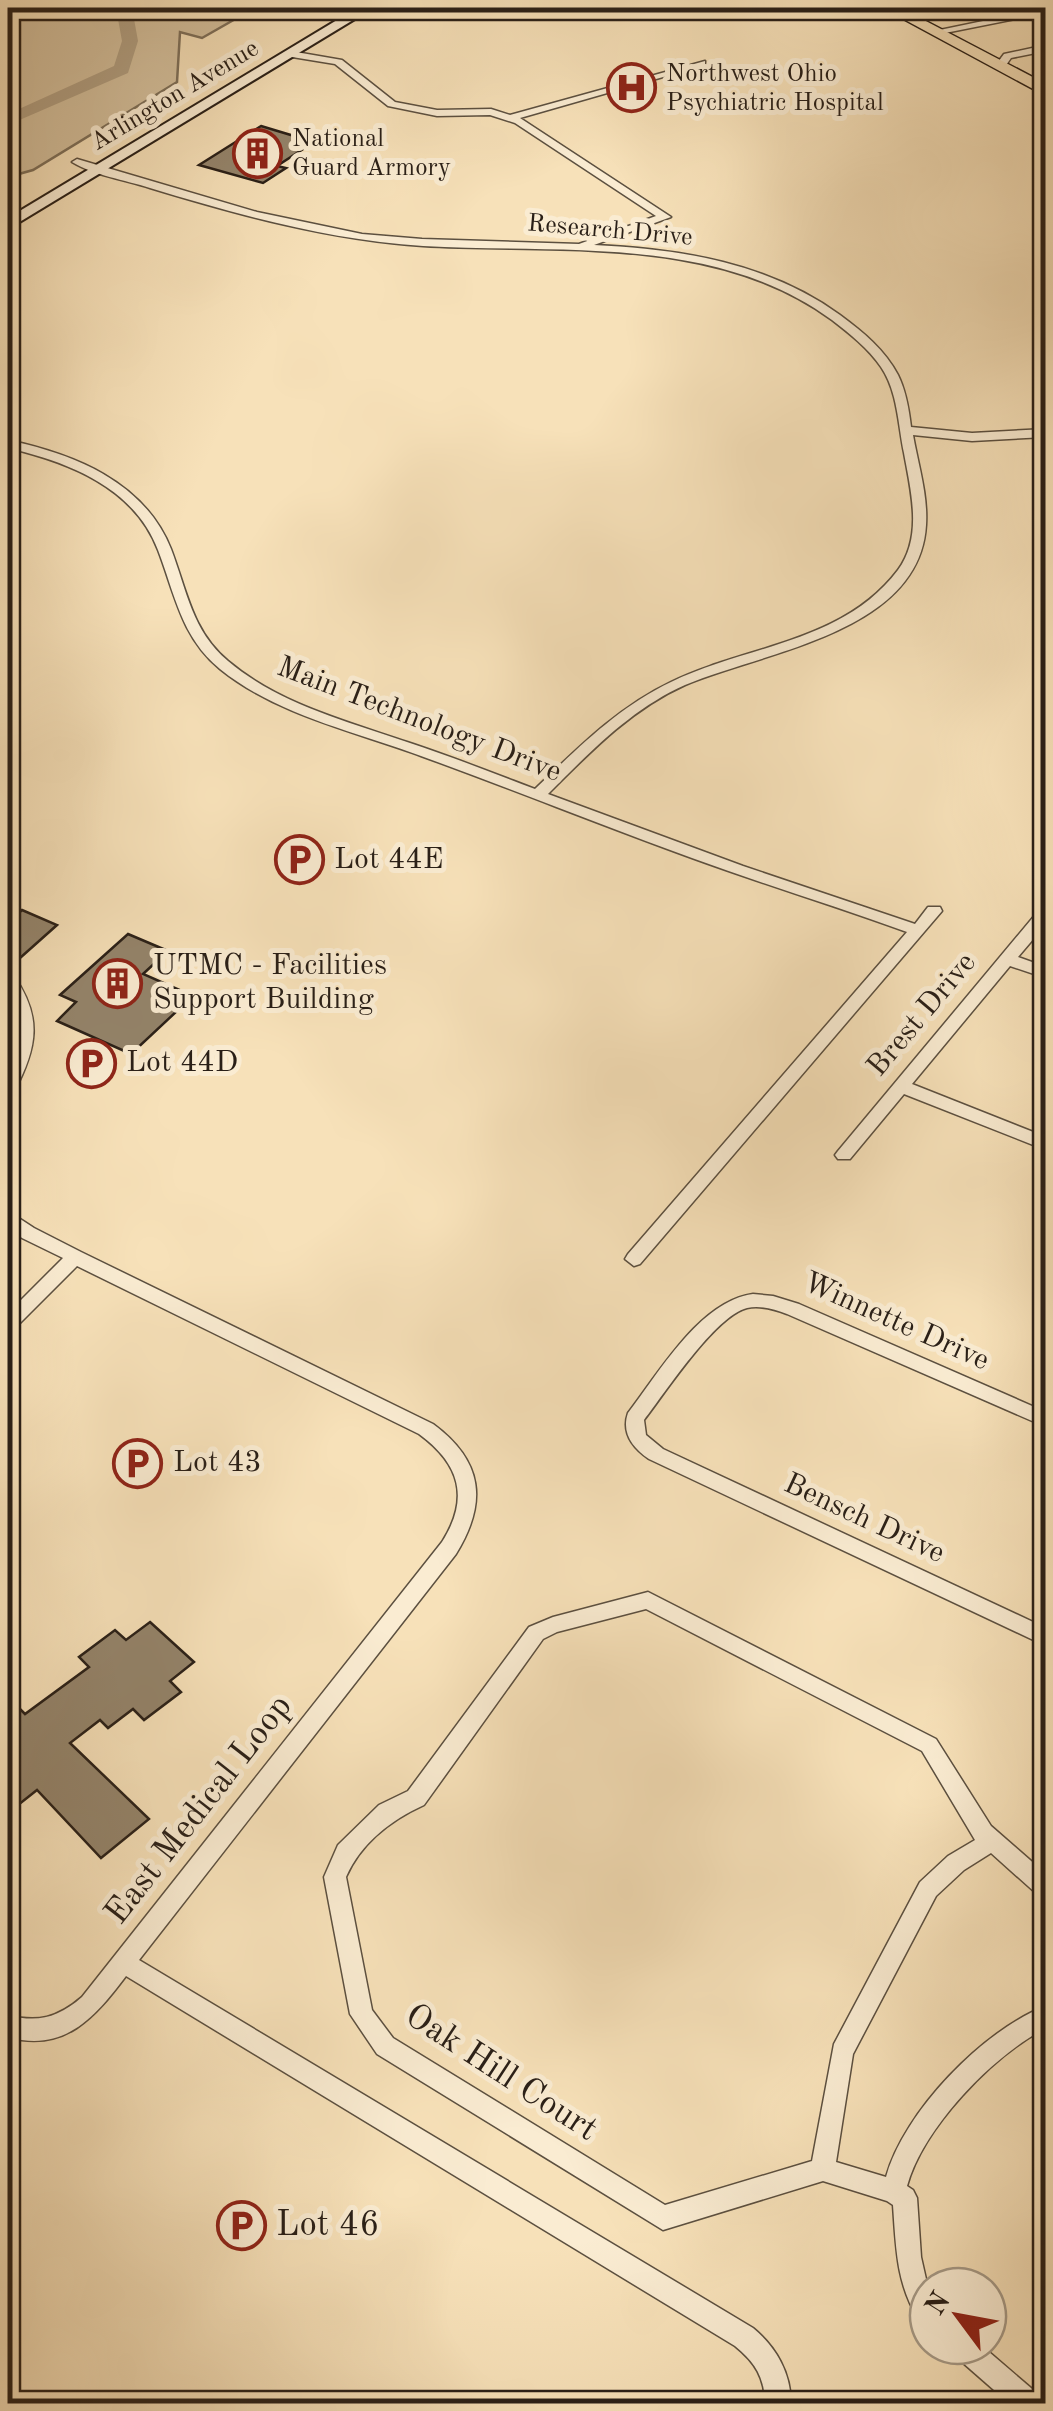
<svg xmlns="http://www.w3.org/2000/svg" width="1053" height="2411" font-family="'Old Standard TT',serif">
  <rect width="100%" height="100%" fill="#f7e1b9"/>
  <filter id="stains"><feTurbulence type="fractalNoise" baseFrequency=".002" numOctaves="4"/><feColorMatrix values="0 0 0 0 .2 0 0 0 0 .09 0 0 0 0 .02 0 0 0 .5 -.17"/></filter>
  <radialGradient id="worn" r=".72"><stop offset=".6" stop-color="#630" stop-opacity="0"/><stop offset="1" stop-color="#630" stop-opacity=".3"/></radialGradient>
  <polygon fill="#d4c09d" stroke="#7e705a" stroke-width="2.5" points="8,8 242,8 251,10 202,38 180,32 177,82 33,170 8,177"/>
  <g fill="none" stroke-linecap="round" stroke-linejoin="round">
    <polygon fill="#b19f82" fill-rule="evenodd" points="116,8 132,8 138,41 128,73 8,125 8,114 114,66 122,41"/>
  </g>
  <g fill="#94846b" stroke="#291f17" stroke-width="2.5">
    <polygon points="261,126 314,142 277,166 286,168 263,183 199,165"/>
    <polygon points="22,910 57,925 20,958 8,953 8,923"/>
    <polygon points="128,934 168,951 143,974 193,996 131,1054 57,1021 76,1002 60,995"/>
    <polygon points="150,1622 194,1662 170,1681 181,1692 144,1720 133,1709 108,1728 100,1720 70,1743 149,1819 101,1858 37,1790 8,1813 8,1718 20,1709 25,1714 89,1667 79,1657 115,1630 126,1640"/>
  </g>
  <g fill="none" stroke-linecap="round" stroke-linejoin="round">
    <defs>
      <g id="street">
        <polygon points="1046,8 1046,13 935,35 930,32"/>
        <polygon points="1046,45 1046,51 1011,58 1004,68 995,66 1004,54"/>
        <path d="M290 51 342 60 395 102 437 110 491 109 510 115 705 61V65L520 118 671 217 594 245C681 249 769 263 840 315 863 332 885 350 898 375 906 391 909 410 911 427L972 433 1046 429V437L972 441 913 435C918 464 928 495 926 525 920 633 762 652 685 685 631 709 589 753 548 794L743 866 915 924 928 907H940L942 911 640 1264 634 1266 625 1259 628 1254 907 932C836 906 763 884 692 858 601 825 512 789 421 756 353 731 277 715 220 669 181 637 175 594 158 550 134 487 68 462 8 448V440C73 454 144 481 171 549 187 591 192 631 228 661 279 704 346 721 407 742 450 756 493 773 535 789 577 749 618 707 671 682 747 645 843 643 898 570 923 536 911 492 904 453 898 425 898 392 881 367 868 348 850 334 832 320 715 234 560 254 423 246 329 240 239 215 150 188 125 180 93 175 72 162L77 159 257 212 362 234 422 239 579 244 656 216 515 123 490 115 437 116 388 106 335 64 286 56V52Z"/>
        <polygon points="1046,908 1046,924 1018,957 1046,967 1046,978 1010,966 912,1084 1046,1137 1046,1150 904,1094 850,1159 838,1159 835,1155 838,1151 1040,909"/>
        <path d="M8 975 14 976C43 1018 37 1048 14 1092L8 1094C6 1069 17 1054 18 1030 19 1010 7 994 8 975Z"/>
        <path d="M8 1211 34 1228 81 1252 433 1424C483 1461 488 1502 456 1554L139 1960 753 2328C776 2347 791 2373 791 2404H765C765 2378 755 2362 735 2346L126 1976C95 2017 65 2053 8 2037V2015C37 2023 58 2018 82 1997L442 1542C470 1498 460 1464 419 1434L77 1266 14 1329 8 1331V1313L63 1258 22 1238 8 1226Z"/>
        <path d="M753 1294 773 1296 799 1304 1046 1412V1427L787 1314C774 1309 760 1305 747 1308 715 1316 665 1393 644 1420L646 1435 663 1449 1046 1628V1646L649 1459C633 1448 621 1433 628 1413 659 1373 700 1301 753 1294Z"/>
        <path d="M648 1592 936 1739 991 1826 1046 1874V1898L1038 1895 991 1853 964 1870 936 1896 853 2054 836 2162 886 2177C904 2112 983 2030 1046 2006V2028C992 2056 923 2128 907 2186L913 2190 917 2198 921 2257 928 2288V2323L919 2320C896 2284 896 2246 893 2205L887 2201 823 2181 663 2230 377 2054 350 2014 324 1877 338 1845 379 1805 408 1791 529 1627 553 1617ZM646 1609 922 1751 975 1840 948 1856 920 1882 834 2044 812 2161 665 2205 393 2038 372 2010 346 1877C361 1843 391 1820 424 1805L543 1639 557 1632Z"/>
        <polygon points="951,2346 982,2346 1038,2394 1041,2404 1010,2404 954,2355"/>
      </g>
      <polygon id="secondary" points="357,8 373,8 8,229 8,218"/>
      <polygon id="primary" points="883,8 901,8 1046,84 1046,96"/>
    </defs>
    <use href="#street" stroke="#5c5040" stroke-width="3"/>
    <use href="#secondary" stroke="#291f17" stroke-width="4"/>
    <use href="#primary" stroke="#291f17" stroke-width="3"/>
    <use href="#street" fill="#faecd2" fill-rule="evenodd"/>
    <use href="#secondary" fill="#faecd2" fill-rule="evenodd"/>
    <use href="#primary" fill="#f7e1b9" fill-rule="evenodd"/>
  </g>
  <defs>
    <symbol id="hospital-ring" viewBox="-11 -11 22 22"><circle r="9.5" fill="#faecd2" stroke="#8f2418" stroke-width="1.5"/><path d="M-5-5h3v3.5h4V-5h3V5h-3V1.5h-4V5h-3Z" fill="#8f2418"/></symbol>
    <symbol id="building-ring" viewBox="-11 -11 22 22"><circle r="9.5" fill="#faecd2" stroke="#8f2418" stroke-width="1.5"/><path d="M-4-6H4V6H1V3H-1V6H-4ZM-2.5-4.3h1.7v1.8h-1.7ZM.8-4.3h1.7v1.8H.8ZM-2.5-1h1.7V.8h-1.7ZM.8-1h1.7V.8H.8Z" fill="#8f2418"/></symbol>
    <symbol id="parking-ring" viewBox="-11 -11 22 22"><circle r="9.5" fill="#faecd2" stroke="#8f2418" stroke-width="1.5"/><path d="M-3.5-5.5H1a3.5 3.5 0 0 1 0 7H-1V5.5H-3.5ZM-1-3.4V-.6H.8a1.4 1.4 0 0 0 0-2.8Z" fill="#8f2418"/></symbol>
  </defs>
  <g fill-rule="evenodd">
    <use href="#hospital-ring" x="604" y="60" width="55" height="55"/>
    <use href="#building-ring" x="230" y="126" width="55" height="55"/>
    <use href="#parking-ring" x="272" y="832" width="55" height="55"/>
    <use href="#building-ring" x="90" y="956" width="55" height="55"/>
    <use href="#parking-ring" x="64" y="1036" width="55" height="55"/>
    <use href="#parking-ring" x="110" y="1436" width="55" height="55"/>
    <use href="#parking-ring" x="214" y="2198" width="55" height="55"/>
  </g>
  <g text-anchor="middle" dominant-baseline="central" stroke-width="10" stroke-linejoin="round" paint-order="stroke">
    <g font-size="25" fill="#291f17" stroke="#faecd2" text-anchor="start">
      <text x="666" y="74">Northwest Ohio<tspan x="666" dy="29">Psychiatric Hospital</tspan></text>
      <text x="292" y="139">National<tspan x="292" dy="29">Guard Armory</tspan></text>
    </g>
    <g font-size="25" fill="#291f17" stroke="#faecd2">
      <text transform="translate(175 96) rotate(-31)">Arlington Avenue</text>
      <text transform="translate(610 231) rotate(5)">Research Drive</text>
    </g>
    <g font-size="30" fill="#291f17" stroke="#faecd2">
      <text transform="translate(419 720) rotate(21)">Main Technology Drive</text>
      <text transform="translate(922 1015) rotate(-50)">Brest Drive</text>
      <text transform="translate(896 1322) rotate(24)">Winnette Drive</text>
      <text transform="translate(864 1519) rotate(25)">Bensch Drive</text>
    </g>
    <g font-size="30" fill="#291f17" stroke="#faecd2" text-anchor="start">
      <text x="334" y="860">Lot 44E</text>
      <text x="153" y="966">UTMC - Facilities<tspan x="153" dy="34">Support Building</tspan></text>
      <text x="126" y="1063">Lot 44D</text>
      <text x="173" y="1463">Lot 43</text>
    </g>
    <g font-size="35" fill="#291f17" stroke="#faecd2">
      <text transform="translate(199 1810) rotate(-52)">East Medical Loop</text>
      <text transform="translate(501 2073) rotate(33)">Oak Hill Court</text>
    </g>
    <g font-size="35" fill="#291f17" stroke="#faecd2" text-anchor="start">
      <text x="276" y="2225">Lot 46</text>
    </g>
  </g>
  <rect width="1053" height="2411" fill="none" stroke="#f7e1b9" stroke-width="40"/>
  <rect x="10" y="10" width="1033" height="2391" fill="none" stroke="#291f17" stroke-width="5"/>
  <rect x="20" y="20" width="1013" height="2371" fill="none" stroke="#291f17" stroke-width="2.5"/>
  <g transform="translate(958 2316) rotate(302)"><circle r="48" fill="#faecd2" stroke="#a69a87" stroke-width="2.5"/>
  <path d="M0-8L18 38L0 25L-18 38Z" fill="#8f2418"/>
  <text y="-15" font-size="28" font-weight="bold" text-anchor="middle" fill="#291f17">N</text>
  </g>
  <rect width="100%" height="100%" filter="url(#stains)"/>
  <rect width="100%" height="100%" fill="url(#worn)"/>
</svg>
